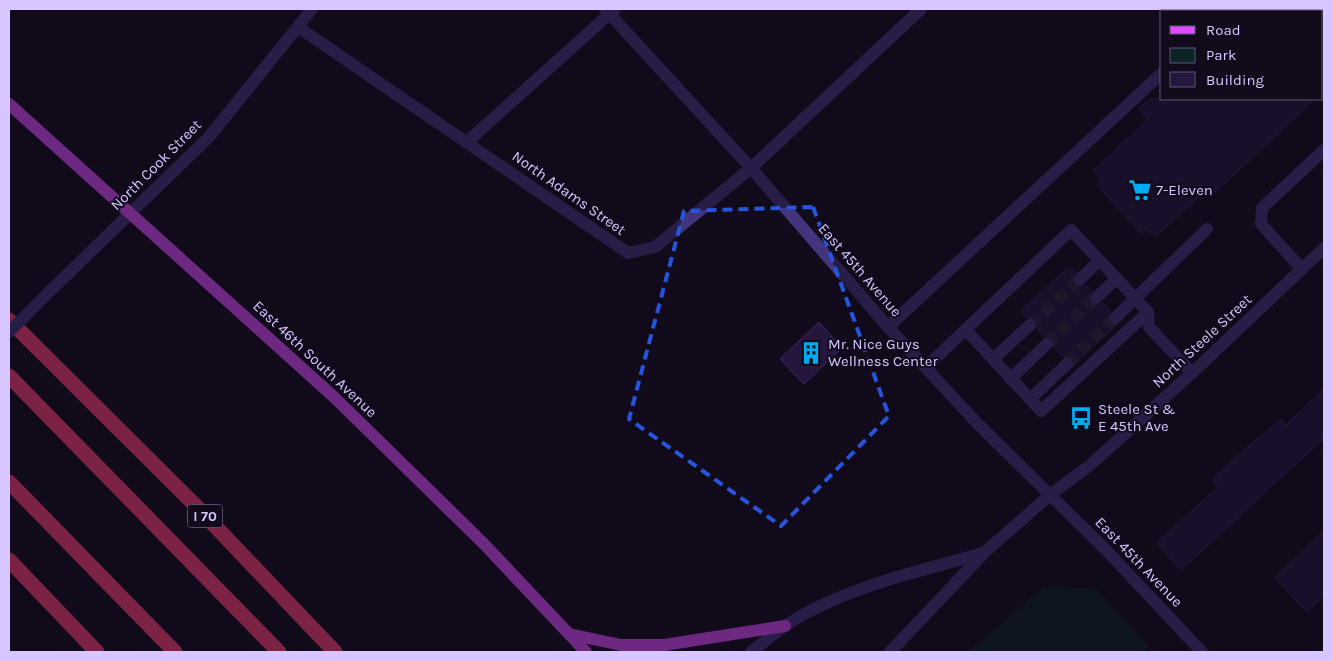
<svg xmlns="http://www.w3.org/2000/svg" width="1333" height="661" font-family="Karla,sans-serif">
  <rect width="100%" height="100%" fill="#110b1c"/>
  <polygon fill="#0e2326" points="1045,586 1096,589 1150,646 1144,652 968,652"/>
  <g fill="#25163e" stroke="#41276b">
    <polygon points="1150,99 1315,99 1215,192 1210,186 1155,237 1146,228 1141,233 1097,185 1102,180 1093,171 1148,119 1139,109"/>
    <polygon points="1069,267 1075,273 1072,277 1074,284 1078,287 1086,285 1092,291 1088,296 1090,303 1097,306 1103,303 1110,311 1107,320 1115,326 1075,363 1073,358 1063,357 1054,347 1053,338 1044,336 1037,328 1036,319 1027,318 1021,311"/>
    <polygon points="819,322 842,348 804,384 780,359"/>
    <polygon points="1324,389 1324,438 1181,570 1157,543 1218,487 1212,480 1241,453 1281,419 1286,425"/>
    <polygon points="1324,531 1324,595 1307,612 1275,578"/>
  </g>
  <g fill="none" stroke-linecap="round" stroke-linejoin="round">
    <g stroke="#2f273e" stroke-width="12" stroke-dasharray="12 6" stroke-linecap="butt">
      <polyline points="1030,325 1080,279"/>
      <polyline points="1047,344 1096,298"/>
      <polyline points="1067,364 1115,318"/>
    </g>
    <g stroke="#44347d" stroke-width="12">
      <polyline points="605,9 751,168 888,327 976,422 1108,552 1202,652"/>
      <polyline points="1229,11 1232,9"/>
      <polyline points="298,27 628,253 655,247 751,168 921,9"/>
      <polyline points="467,142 615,9"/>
      <polyline points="1302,269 1261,224 1262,208 1324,150"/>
      <polyline points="1080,279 1099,261"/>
      <polyline points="47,294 209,137 312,9"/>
      <polyline points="1096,298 1116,279"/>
      <polyline points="1115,318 1207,229"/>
      <polyline points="888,327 1162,73"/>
      <polyline points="966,330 1030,399 1067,364"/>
      <polyline points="993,359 1030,325"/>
      <polyline points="926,367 1071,230 1148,312 1149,327 1192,373"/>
      <polyline points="1010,379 1047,344"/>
      <polyline points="1030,399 1041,411 1148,312"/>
      <path d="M751 652C770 637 788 622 810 611 863 583 925 570 983 553"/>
      <polyline points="890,652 985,552 1050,495 1089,466 1192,373 1324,248"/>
    </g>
    <g stroke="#dd4dff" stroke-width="12">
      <polyline points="9,104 335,398 484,544 586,652"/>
      <polyline points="569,634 621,645 664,645 785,626"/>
    </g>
    <g stroke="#ff4179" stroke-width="15">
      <polyline points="9,320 196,506 335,652"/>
      <polyline points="9,376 279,652"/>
      <polyline points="9,482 175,652"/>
      <polyline points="9,560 97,652"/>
    </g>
    <polyline stroke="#44347d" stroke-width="12" points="9,332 47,294"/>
  </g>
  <path d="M0 0H1333V661H0ZM813 207 889 416 781 526 629 419 684 211Z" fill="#110b1c" fill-opacity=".55" fill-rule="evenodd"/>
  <path fill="none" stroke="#2654da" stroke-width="4" stroke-dasharray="10 6" stroke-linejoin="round" d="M813 207 889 416 781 526 629 419 684 211Z"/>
  <defs>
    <symbol id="supermarket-bare" viewBox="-9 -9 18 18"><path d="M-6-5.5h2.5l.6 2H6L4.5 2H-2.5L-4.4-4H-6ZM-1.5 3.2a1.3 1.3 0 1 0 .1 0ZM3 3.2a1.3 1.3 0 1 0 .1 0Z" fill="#00acf1" stroke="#110b1c" stroke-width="2.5" paint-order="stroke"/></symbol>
    <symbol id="building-bare" viewBox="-9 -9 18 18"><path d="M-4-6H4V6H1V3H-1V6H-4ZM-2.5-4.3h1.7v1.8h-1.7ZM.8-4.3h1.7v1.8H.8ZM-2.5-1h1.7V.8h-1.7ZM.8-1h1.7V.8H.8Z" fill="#00acf1" stroke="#110b1c" stroke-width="2.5" paint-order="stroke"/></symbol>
    <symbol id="bus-bare" viewBox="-9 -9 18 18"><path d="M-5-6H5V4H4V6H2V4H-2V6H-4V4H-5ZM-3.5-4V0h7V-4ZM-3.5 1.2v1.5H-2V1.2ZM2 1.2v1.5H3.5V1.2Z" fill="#00acf1" stroke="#110b1c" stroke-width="2.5" paint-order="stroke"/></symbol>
  </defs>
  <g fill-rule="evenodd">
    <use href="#supermarket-bare" x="1124" y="174" width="32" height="32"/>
    <use href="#building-bare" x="795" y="337" width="32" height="32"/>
    <use href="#bus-bare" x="1065" y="402" width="32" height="32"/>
  </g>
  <g text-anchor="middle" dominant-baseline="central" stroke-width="4" stroke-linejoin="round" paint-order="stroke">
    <rect fill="#110b1c" stroke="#9c8ebb" stroke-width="1" x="187.5" y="504.5" width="35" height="23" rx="4"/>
    <g font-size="14" font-weight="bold" fill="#d7c6ff">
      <text x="205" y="516">I 70</text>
    </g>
    <g font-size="15" fill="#d7c6ff" stroke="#110b1c">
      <text transform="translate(156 165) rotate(-45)">North Cook Street</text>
      <text transform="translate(569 193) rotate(35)">North Adams Street</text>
      <text transform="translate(860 270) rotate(49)">East 45th Avenue</text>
      <text transform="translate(1202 341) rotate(-43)">North Steele Street</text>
      <text transform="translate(315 359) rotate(43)">East 46th South Avenue</text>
      <text transform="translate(1139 562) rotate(46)">East 45th Avenue</text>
    </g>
    <g font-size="15" fill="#d7c6ff" stroke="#110b1c" text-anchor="start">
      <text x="1156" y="190">7-Eleven</text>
      <text x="828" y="344">Mr. Nice Guys<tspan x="828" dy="17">Wellness Center</tspan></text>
      <text x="1098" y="409">Steele St &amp;<tspan x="1098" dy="17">E 45th Ave</tspan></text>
    </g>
  </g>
  <rect width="1333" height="661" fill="none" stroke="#d7c6ff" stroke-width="20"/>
  <rect x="1160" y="10" width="162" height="90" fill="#110b1c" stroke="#605677"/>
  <rect x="1170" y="26" width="25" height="8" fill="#dd4dff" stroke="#605677"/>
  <text x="1206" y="35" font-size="15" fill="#d7c6ff">Road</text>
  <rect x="1170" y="48" width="25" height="15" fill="#0e2326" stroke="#605677"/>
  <text x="1206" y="60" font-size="15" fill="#d7c6ff">Park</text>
  <rect x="1170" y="72" width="25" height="15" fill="#25163e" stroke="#605677"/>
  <text x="1206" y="85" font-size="15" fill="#d7c6ff">Building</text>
</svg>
